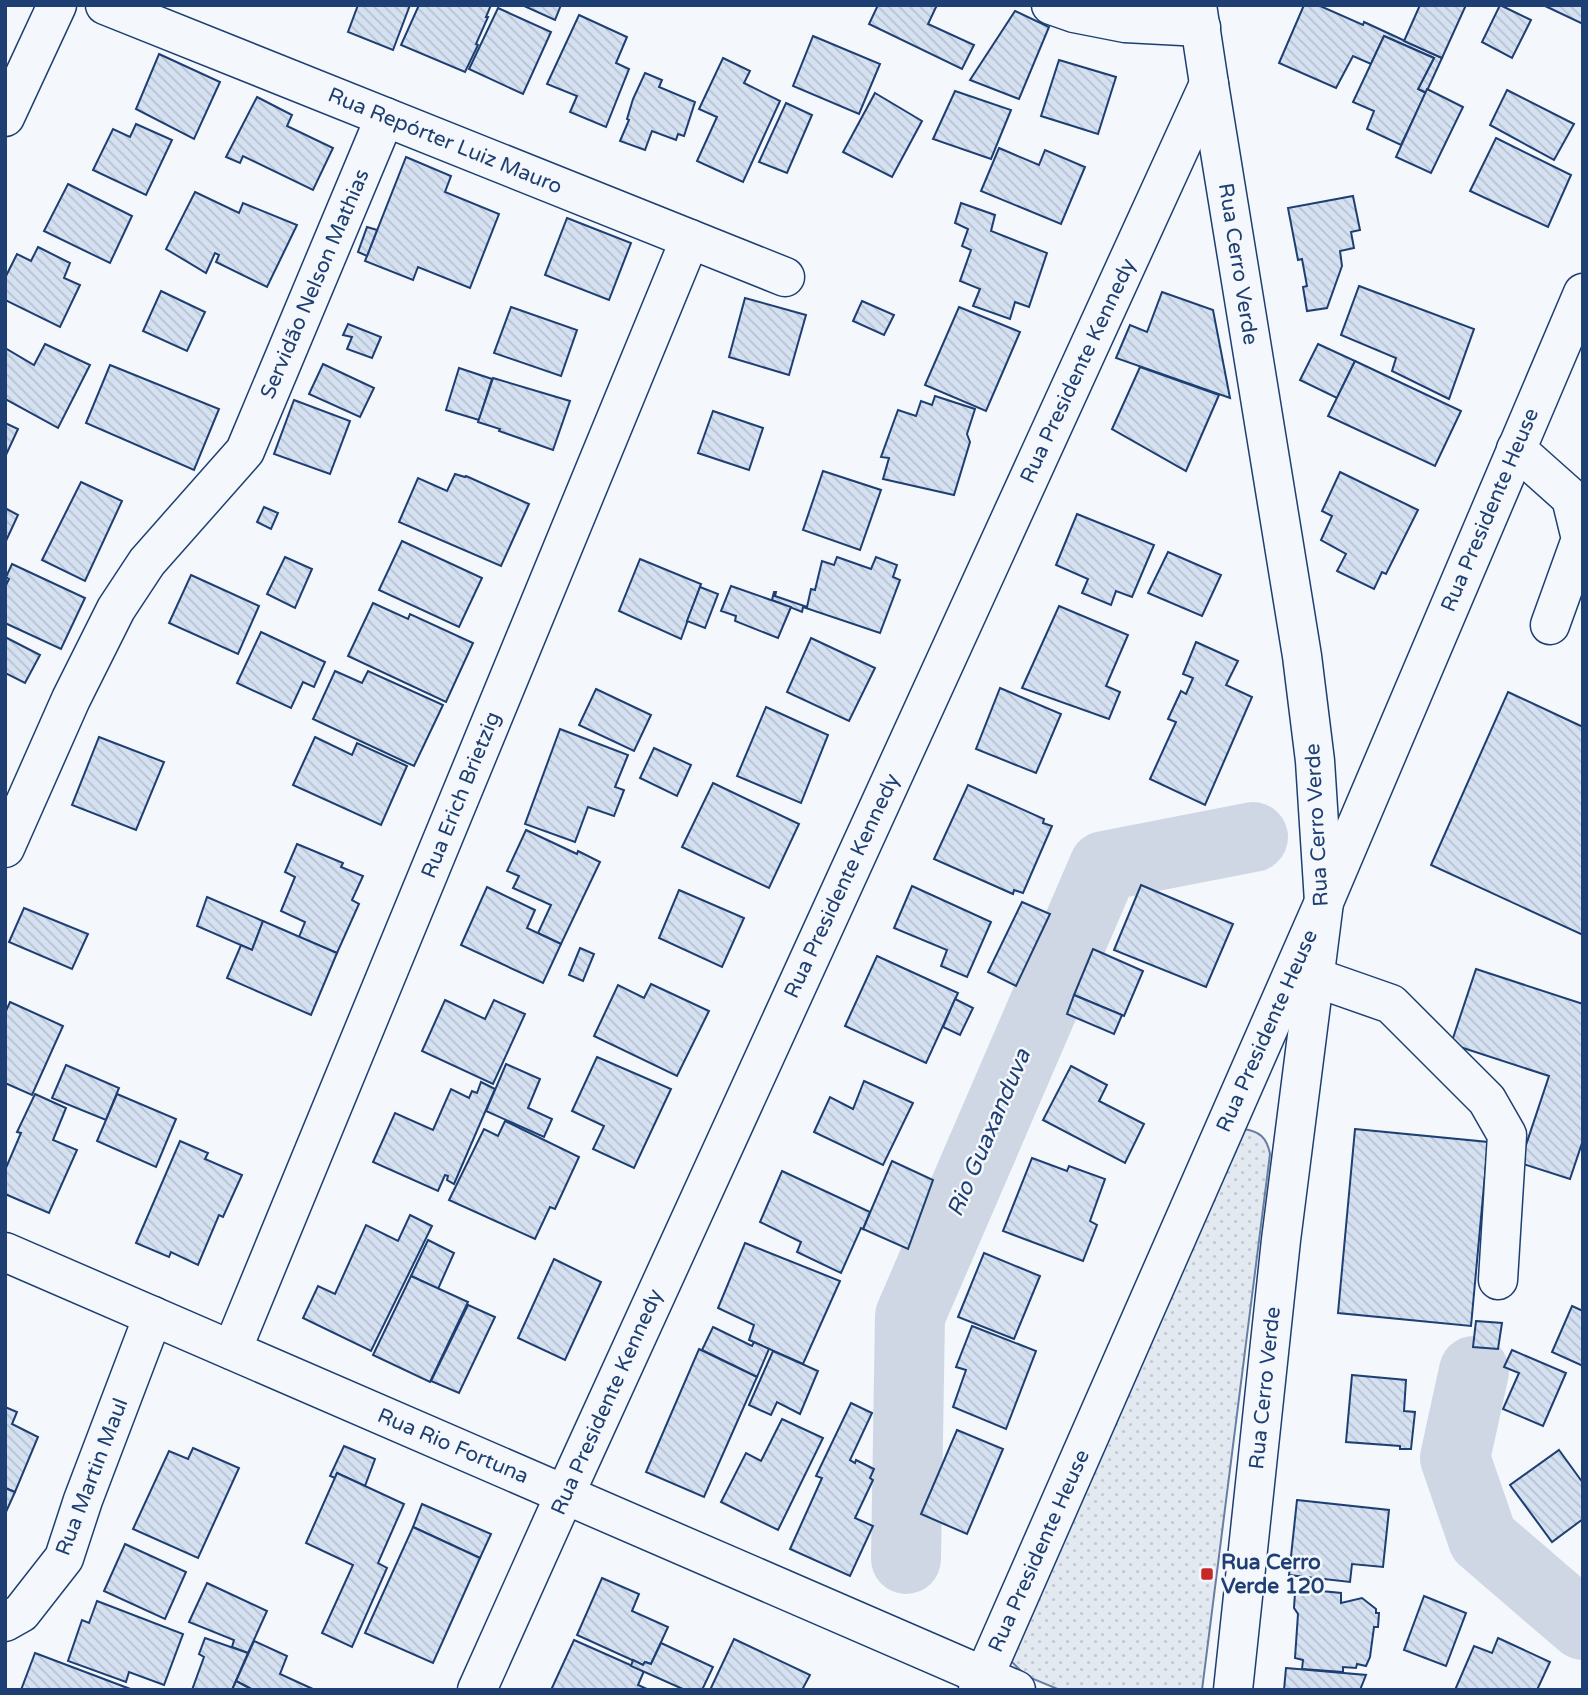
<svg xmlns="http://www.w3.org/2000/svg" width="1588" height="1695" font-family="'Varela Round',sans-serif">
  <defs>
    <pattern id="grass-dots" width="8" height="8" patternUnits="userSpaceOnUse" patternTransform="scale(1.75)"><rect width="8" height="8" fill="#e3e9f0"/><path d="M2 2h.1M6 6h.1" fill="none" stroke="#c2c9d1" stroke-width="1.8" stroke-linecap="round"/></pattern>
    <pattern id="building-back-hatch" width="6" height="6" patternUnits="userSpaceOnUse" patternTransform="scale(1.75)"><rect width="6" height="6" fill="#d5e0f0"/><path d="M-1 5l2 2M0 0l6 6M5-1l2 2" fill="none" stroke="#b6c1d1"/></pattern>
  </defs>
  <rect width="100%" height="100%" fill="#f4f7fb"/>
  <path fill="url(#grass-dots)" stroke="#687fa3" stroke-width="2" d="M1243 1129C1260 1131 1267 1138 1270 1154L1202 1690H1060L1026 1676 1012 1662 1009 1652Z"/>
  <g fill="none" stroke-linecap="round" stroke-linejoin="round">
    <g stroke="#cfd7e4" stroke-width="70">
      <polyline points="1474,1371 1455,1458 1483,1539 1583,1625"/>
      <polyline points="906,1559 910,1316 1104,866 1253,837"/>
    </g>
  </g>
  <g fill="url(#building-back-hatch)" stroke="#1d3f73" stroke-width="2">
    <polygon points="358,5 410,5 393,50 348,32"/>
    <polygon points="419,5 491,5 486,17 488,17 476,44 478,45 465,72 401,45"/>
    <polygon points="522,5 561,5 555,20"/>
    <polygon points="878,5 937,5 928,24 974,45 962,69 869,24"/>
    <polygon points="1304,5 1318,5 1363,25 1364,22 1442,58 1426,93 1418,89 1434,58 1384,36 1371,64 1353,56 1336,88 1279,63"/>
    <polygon points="1420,5 1466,5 1442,58 1404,41"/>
    <polygon points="1500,5 1531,20 1512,58 1482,42"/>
    <polygon points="1543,5 1583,5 1583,24"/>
    <polygon points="498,8 551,32 523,94 469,69"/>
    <polygon points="1015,11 1049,27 1019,99 970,80"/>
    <polygon points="579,15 627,37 616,63 629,69 606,127 570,112 577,96 547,84"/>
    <polygon points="813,36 880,64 859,114 793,86"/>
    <polygon points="1384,36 1434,58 1418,89 1426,93 1401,145 1367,129 1374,111 1353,102"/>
    <polygon points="159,54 220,82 194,139 136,109"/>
    <polygon points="723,58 750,71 744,83 780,101 743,182 697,161 717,117 699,109"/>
    <polygon points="1059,60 1116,77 1098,134 1041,116"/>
    <polygon points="645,73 662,80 659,87 695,102 684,136 678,134 676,140 652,131 645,150 620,141 629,120 627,119 633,99"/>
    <polygon points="1427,89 1463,107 1431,173 1396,157"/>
    <polygon points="1507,90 1574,124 1554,160 1490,125"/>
    <polygon points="955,91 1011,110 991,159 933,139"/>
    <polygon points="875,93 922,121 892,177 843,152"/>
    <polygon points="257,97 292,115 287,126 333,148 313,190 243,156 240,163 226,157"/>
    <polygon points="786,103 812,115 787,173 759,162"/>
    <polygon points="136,124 172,140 146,195 93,170 113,129 130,137"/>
    <polygon points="1496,138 1571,175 1548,227 1470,191"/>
    <polygon points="999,148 1039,165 1045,150 1085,167 1061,224 981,191"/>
    <polygon points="406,157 451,176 445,192 499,214 470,288 418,267 413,280 365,261"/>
    <polygon points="68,184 132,216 110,263 44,231"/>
    <polygon points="195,192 239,213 243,203 297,225 267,287 216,262 219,255 215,253 206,273 166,249"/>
    <polygon points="1353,196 1360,230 1351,232 1354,248 1340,251 1342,266 1327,308 1307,311 1303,287 1307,286 1302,259 1298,260 1288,208"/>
    <polygon points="961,203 995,215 991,231 1047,253 1029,307 1015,302 1010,319 973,306 980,289 960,281 971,250 962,246 968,229 955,223"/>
    <polygon points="567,218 631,243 609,300 545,275"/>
    <polygon points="367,227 377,230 367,256 358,252"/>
    <polygon points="38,247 70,263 64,278 80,285 60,327 5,300 5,278 17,254 31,261"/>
    <polygon points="1359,286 1474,329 1449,399 1392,371 1396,358 1341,335"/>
    <polygon points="161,291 205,312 187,351 143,331"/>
    <polygon points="1162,292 1213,310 1230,398 1116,358 1130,325 1147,332"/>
    <polygon points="745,298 806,315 789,375 729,357"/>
    <polygon points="862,301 894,315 884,335 853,321"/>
    <polygon points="511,307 577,330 561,376 494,353"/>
    <polygon points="959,307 1020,332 986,411 925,385"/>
    <polygon points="348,324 381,337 372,358 347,349 352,337 343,335"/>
    <polygon points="45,344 90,365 58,428 5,399 5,348 34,365"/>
    <polygon points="1318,344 1355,361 1337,398 1300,380"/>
    <polygon points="1355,361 1461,411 1435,466 1328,416"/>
    <polygon points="323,364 374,388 360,417 309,394"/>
    <polygon points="110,365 219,409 194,470 86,423"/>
    <polygon points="1140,367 1219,395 1186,471 1112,429"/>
    <polygon points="459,368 492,379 479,420 446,410"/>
    <polygon points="493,378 570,401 553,450 499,431 500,429 478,422"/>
    <polygon points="935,396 975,409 967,434 970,442 954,495 883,479 889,458 881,457 898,410 916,416 921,401 932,405"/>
    <polygon points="294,400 350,421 330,474 274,454"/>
    <polygon points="713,411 763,428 749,470 698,453"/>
    <polygon points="5,423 18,429 5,457"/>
    <polygon points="823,471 881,490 860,550 803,530"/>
    <polygon points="1340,472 1418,510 1386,574 1382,572 1374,589 1337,571 1346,554 1321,540 1332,516 1322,511"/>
    <polygon points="455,474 465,477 466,476 529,504 501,566 399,522 418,478 447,491"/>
    <polygon points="81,482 122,501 85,581 42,560"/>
    <polygon points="264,507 278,513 271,529 257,522"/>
    <polygon points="5,508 18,515 5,543"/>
    <polygon points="1077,514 1154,545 1132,597 1116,591 1111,605 1082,593 1088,579 1056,565"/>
    <polygon points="402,541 482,578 459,627 379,590"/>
    <polygon points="1168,552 1221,575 1202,616 1148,593"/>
    <polygon points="285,557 312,569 295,608 267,594"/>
    <polygon points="837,557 871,569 876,557 897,565 893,577 900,580 880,633 803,607 802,612 772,600 774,592 776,592 775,596 807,607 811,589 815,590 822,561 834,565"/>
    <polygon points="640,559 701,584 681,639 619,611"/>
    <polygon points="12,564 85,598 61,649 5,623 5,587 9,579 6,577"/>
    <polygon points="191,575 259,606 238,654 169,623"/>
    <polygon points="731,586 791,607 778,638 735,621 736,616 721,611"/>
    <polygon points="700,587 718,594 705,628 687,621"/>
    <polygon points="373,603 408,619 410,614 473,643 446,702 348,656"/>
    <polygon points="1059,606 1128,635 1106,686 1120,692 1109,719 1022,688"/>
    <polygon points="261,632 325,662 314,687 303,682 291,708 237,683"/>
    <polygon points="5,637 40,655 25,683 5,673"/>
    <polygon points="811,638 875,668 849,721 787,692"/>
    <polygon points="1196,642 1238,661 1226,685 1252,697 1205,805 1150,779 1176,722 1168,719 1181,691 1186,694 1193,678 1183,674"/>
    <polygon points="335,671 362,683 368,671 443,705 414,766 313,719"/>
    <polygon points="1000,688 1061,714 1036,773 976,749"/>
    <polygon points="596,689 651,715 634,751 579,725"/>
    <polygon points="1508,692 1583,727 1583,935 1431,865"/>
    <polygon points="766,707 828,735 801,803 737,776"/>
    <polygon points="560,729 628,755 615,787 624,790 614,816 588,807 575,842 525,824"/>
    <polygon points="99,737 164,762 136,830 72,805"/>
    <polygon points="315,737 352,755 357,743 407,766 381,825 293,785"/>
    <polygon points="654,748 691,765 677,796 640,778"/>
    <polygon points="713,783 799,824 769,888 682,847"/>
    <polygon points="968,785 1044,819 1043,823 1052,826 1023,893 1014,890 1013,894 934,859"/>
    <polygon points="526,830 577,854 578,851 600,862 561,944 538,933 551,905 513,888 519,876 507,871"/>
    <polygon points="297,844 343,863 341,867 363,876 352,900 359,904 337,953 299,937 305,922 281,911 295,877 285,872"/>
    <polygon points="1141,885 1233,924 1206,987 1114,950"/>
    <polygon points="912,886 991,922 967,977 941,966 947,950 894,928"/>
    <polygon points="487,887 535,910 527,928 561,944 543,983 461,945"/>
    <polygon points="679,890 744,918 722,967 659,938"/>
    <polygon points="207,897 263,921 252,950 197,926"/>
    <polygon points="1022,902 1050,914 1016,986 988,972"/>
    <polygon points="24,908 88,934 72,969 9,942"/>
    <polygon points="263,921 337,953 311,1015 227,978 241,945 252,950"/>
    <polygon points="580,948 594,954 583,981 569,975"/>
    <polygon points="1093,949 1143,971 1124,1016 1074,995"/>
    <polygon points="877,956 958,993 926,1063 845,1026"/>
    <polygon points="1476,969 1583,1004 1583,1140 1570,1179 1520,1163 1549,1076 1451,1044"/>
    <polygon points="651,984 709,1011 677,1076 594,1036 618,985 644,998"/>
    <polygon points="1074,995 1122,1015 1114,1034 1067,1014"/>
    <polygon points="955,999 973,1008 960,1035 943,1027"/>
    <polygon points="445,1000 485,1019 494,1000 525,1014 493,1084 422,1051"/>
    <polygon points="10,1002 63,1026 32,1095 5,1083 5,1013"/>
    <polygon points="597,1057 671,1089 634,1168 593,1149 604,1126 572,1111"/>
    <polygon points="506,1064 540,1079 528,1108 552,1119 544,1137 486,1111"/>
    <polygon points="66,1065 119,1088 106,1120 52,1098"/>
    <polygon points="1071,1066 1107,1085 1099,1101 1144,1124 1125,1163 1043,1120"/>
    <polygon points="864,1081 913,1103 883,1165 814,1132 830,1097 853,1109"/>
    <polygon points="481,1082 495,1089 454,1184 447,1180 448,1176 445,1175 438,1191 373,1162 395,1113 433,1130 451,1089 469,1098 472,1091 477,1093"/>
    <polygon points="35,1094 66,1108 53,1140 77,1150 49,1213 5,1194 5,1170 21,1133 17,1132"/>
    <polygon points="117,1094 176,1119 156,1167 97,1141"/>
    <polygon points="505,1121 579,1157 555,1209 550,1207 535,1239 449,1200 484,1129 498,1136"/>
    <polygon points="1355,1129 1488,1142 1471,1326 1338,1313"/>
    <polygon points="180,1141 208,1153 205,1159 242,1175 223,1217 219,1215 198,1265 171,1252 169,1257 136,1243"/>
    <polygon points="1032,1158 1067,1171 1069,1166 1105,1179 1090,1221 1097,1225 1083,1261 1003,1231"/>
    <polygon points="892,1161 933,1180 908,1249 863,1229"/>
    <polygon points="782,1171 870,1212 863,1229 861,1228 841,1273 797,1252 801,1242 760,1222"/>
    <polygon points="410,1215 432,1226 371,1351 303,1318 318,1286 335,1294 366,1225 398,1241"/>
    <polygon points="428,1240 454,1253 438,1289 411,1276"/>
    <polygon points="745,1243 840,1281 803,1364 749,1340 754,1325 718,1308"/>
    <polygon points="984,1253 1040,1276 1014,1339 958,1317"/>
    <polygon points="554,1259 601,1282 565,1360 518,1338"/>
    <polygon points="411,1276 468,1302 430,1382 373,1355"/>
    <polygon points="468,1305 495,1317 459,1393 431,1381"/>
    <polygon points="1572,1306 1583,1311 1583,1366 1552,1352"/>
    <polygon points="1476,1321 1502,1323 1498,1349 1473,1347"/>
    <polygon points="972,1326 1036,1351 1006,1429 953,1407 966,1370 956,1367"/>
    <polygon points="713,1327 752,1346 754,1342 769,1349 757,1377 702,1350"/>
    <polygon points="699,1349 757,1377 704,1497 646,1472"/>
    <polygon points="1512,1350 1566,1373 1543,1426 1503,1409 1519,1373 1504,1367"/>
    <polygon points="773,1351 818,1371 800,1414 777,1402 771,1415 749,1405"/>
    <polygon points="1352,1375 1406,1380 1404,1411 1415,1412 1411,1449 1400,1449 1400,1446 1346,1442"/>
    <polygon points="851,1403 872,1413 850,1460 855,1463 856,1460 874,1469 870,1478 873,1480 855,1518 873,1526 850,1576 790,1549 822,1478 816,1476"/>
    <polygon points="5,1407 17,1412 12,1424 38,1437 15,1492 5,1488"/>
    <polygon points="782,1419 823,1438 778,1530 721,1502 746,1453 761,1461"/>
    <polygon points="957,1430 1003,1449 967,1534 921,1514"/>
    <polygon points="344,1446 375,1459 365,1486 337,1473 335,1478 330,1476"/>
    <polygon points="193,1448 239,1468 198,1558 133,1529 169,1451 188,1459"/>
    <polygon points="1559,1450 1583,1483 1583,1519 1552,1542 1510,1485"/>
    <polygon points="337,1473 404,1504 378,1563 387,1568 352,1647 322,1633 353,1565 306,1543"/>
    <polygon points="5,1488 15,1492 5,1514"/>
    <polygon points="1297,1500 1389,1510 1383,1567 1352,1564 1350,1582 1289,1575"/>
    <polygon points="422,1504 491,1534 480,1558 413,1527"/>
    <polygon points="413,1527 480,1558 433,1663 365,1633"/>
    <polygon points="125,1544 186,1572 165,1619 104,1591"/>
    <polygon points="602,1578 639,1594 632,1611 668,1627 651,1664 645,1662 643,1665 577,1635"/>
    <polygon points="207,1583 267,1611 248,1653 232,1647 234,1640 189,1622"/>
    <polygon points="1301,1589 1341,1593 1341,1603 1362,1598 1376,1609 1376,1613 1379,1613 1378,1627 1374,1627 1370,1657 1366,1666 1357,1664 1356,1668 1343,1667 1343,1672 1302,1669 1303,1660 1295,1658 1298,1614 1294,1608 1295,1593"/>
    <polygon points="1424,1596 1466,1613 1446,1666 1404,1650"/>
    <polygon points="97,1601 183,1634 164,1685 129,1672 126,1682 68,1661 82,1620 89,1623"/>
    <polygon points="205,1638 248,1653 232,1690 192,1690 204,1657 199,1654"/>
    <polygon points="1498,1638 1550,1662 1537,1690 1455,1690 1474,1646 1492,1653"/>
    <polygon points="734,1639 810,1675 802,1690 710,1690"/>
    <polygon points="574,1640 644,1671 638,1685 649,1690 551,1690"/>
    <polygon points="254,1641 287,1656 280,1674 315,1690 253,1690 236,1681"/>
    <polygon points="661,1643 713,1667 702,1690 685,1690 631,1666 633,1660 643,1665 645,1662 651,1664"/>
    <polygon points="35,1653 133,1690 21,1690"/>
    <polygon points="1286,1668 1366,1675 1360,1690 1284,1690"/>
    <polygon points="236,1681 253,1690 232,1690"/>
  </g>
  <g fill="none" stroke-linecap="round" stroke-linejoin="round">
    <defs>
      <g id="minor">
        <polyline points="105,5 785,277"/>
        <polyline points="1051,5 1074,13 1125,23 1201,27"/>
        <polyline points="1197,5 1209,84 1302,656 1315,761 1324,902 1281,1240 1233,1690"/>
        <polyline points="5,117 57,5"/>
        <polyline points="1516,449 1571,498 1581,539 1550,625"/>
        <polyline points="5,848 71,699 116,609 147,562 245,451 385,117"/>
        <polyline points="1314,977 1391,1004 1487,1100 1507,1135 1498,1280"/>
        <polyline points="5,1252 1016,1690"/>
        <polyline points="232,1350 690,239"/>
        <polyline points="5,1622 21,1613 64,1558 83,1500 153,1316"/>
        <polyline points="477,1690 565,1494 1209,84"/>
        <polyline points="978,1690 1324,902 1583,293"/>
      </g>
    </defs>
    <use href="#minor" stroke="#1d3f73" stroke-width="41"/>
    <use href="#minor" stroke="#f4f7fb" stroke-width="38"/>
  </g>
  <rect fill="#c62828" stroke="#f4f7fb" stroke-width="2.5" x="1200" y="1567" width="14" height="14" rx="3.5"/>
  <g text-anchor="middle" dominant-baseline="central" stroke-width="5" stroke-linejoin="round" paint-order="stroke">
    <g font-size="21" fill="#1d3f73" stroke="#f4f7fb">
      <text transform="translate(445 141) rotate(22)">Rua Repórter Luiz Mauro</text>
      <text transform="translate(1238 264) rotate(81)">Rua Cerro Verde</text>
      <text transform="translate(315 284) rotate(-67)">Servidão Nelson Mathias</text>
      <text transform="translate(1078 371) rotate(-65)">Rua Presidente Kennedy</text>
      <text transform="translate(1490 510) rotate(-67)">Rua Presidente Heuse</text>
      <text transform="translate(461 795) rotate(-68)">Rua Erich Brietzig</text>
      <text transform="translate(1317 825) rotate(-93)">Rua Cerro Verde</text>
      <text transform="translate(842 886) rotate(-65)">Rua Presidente Kennedy</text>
      <text transform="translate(1267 1031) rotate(-66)">Rua Presidente Heuse</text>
      <text transform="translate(1265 1388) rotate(-84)">Rua Cerro Verde</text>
      <text transform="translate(607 1402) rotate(-66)">Rua Presidente Kennedy</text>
      <text transform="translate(453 1446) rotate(23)">Rua Rio Fortuna</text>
      <text transform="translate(92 1477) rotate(-69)">Rua Martin Maul</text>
      <text transform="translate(1039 1551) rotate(-66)">Rua Presidente Heuse</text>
    </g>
    <g font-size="21" font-weight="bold" fill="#1d3f73" stroke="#f4f7fb" text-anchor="start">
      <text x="1221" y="1562">Rua Cerro<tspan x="1221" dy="24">Verde 120</tspan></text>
    </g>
    <g font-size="23" font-style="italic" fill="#1d3f73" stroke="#f4f7fb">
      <text transform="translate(989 1133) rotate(-67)">Rio Guaxanduva</text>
    </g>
  </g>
  <rect width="1588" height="1695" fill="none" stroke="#1d3f73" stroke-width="14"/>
</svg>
